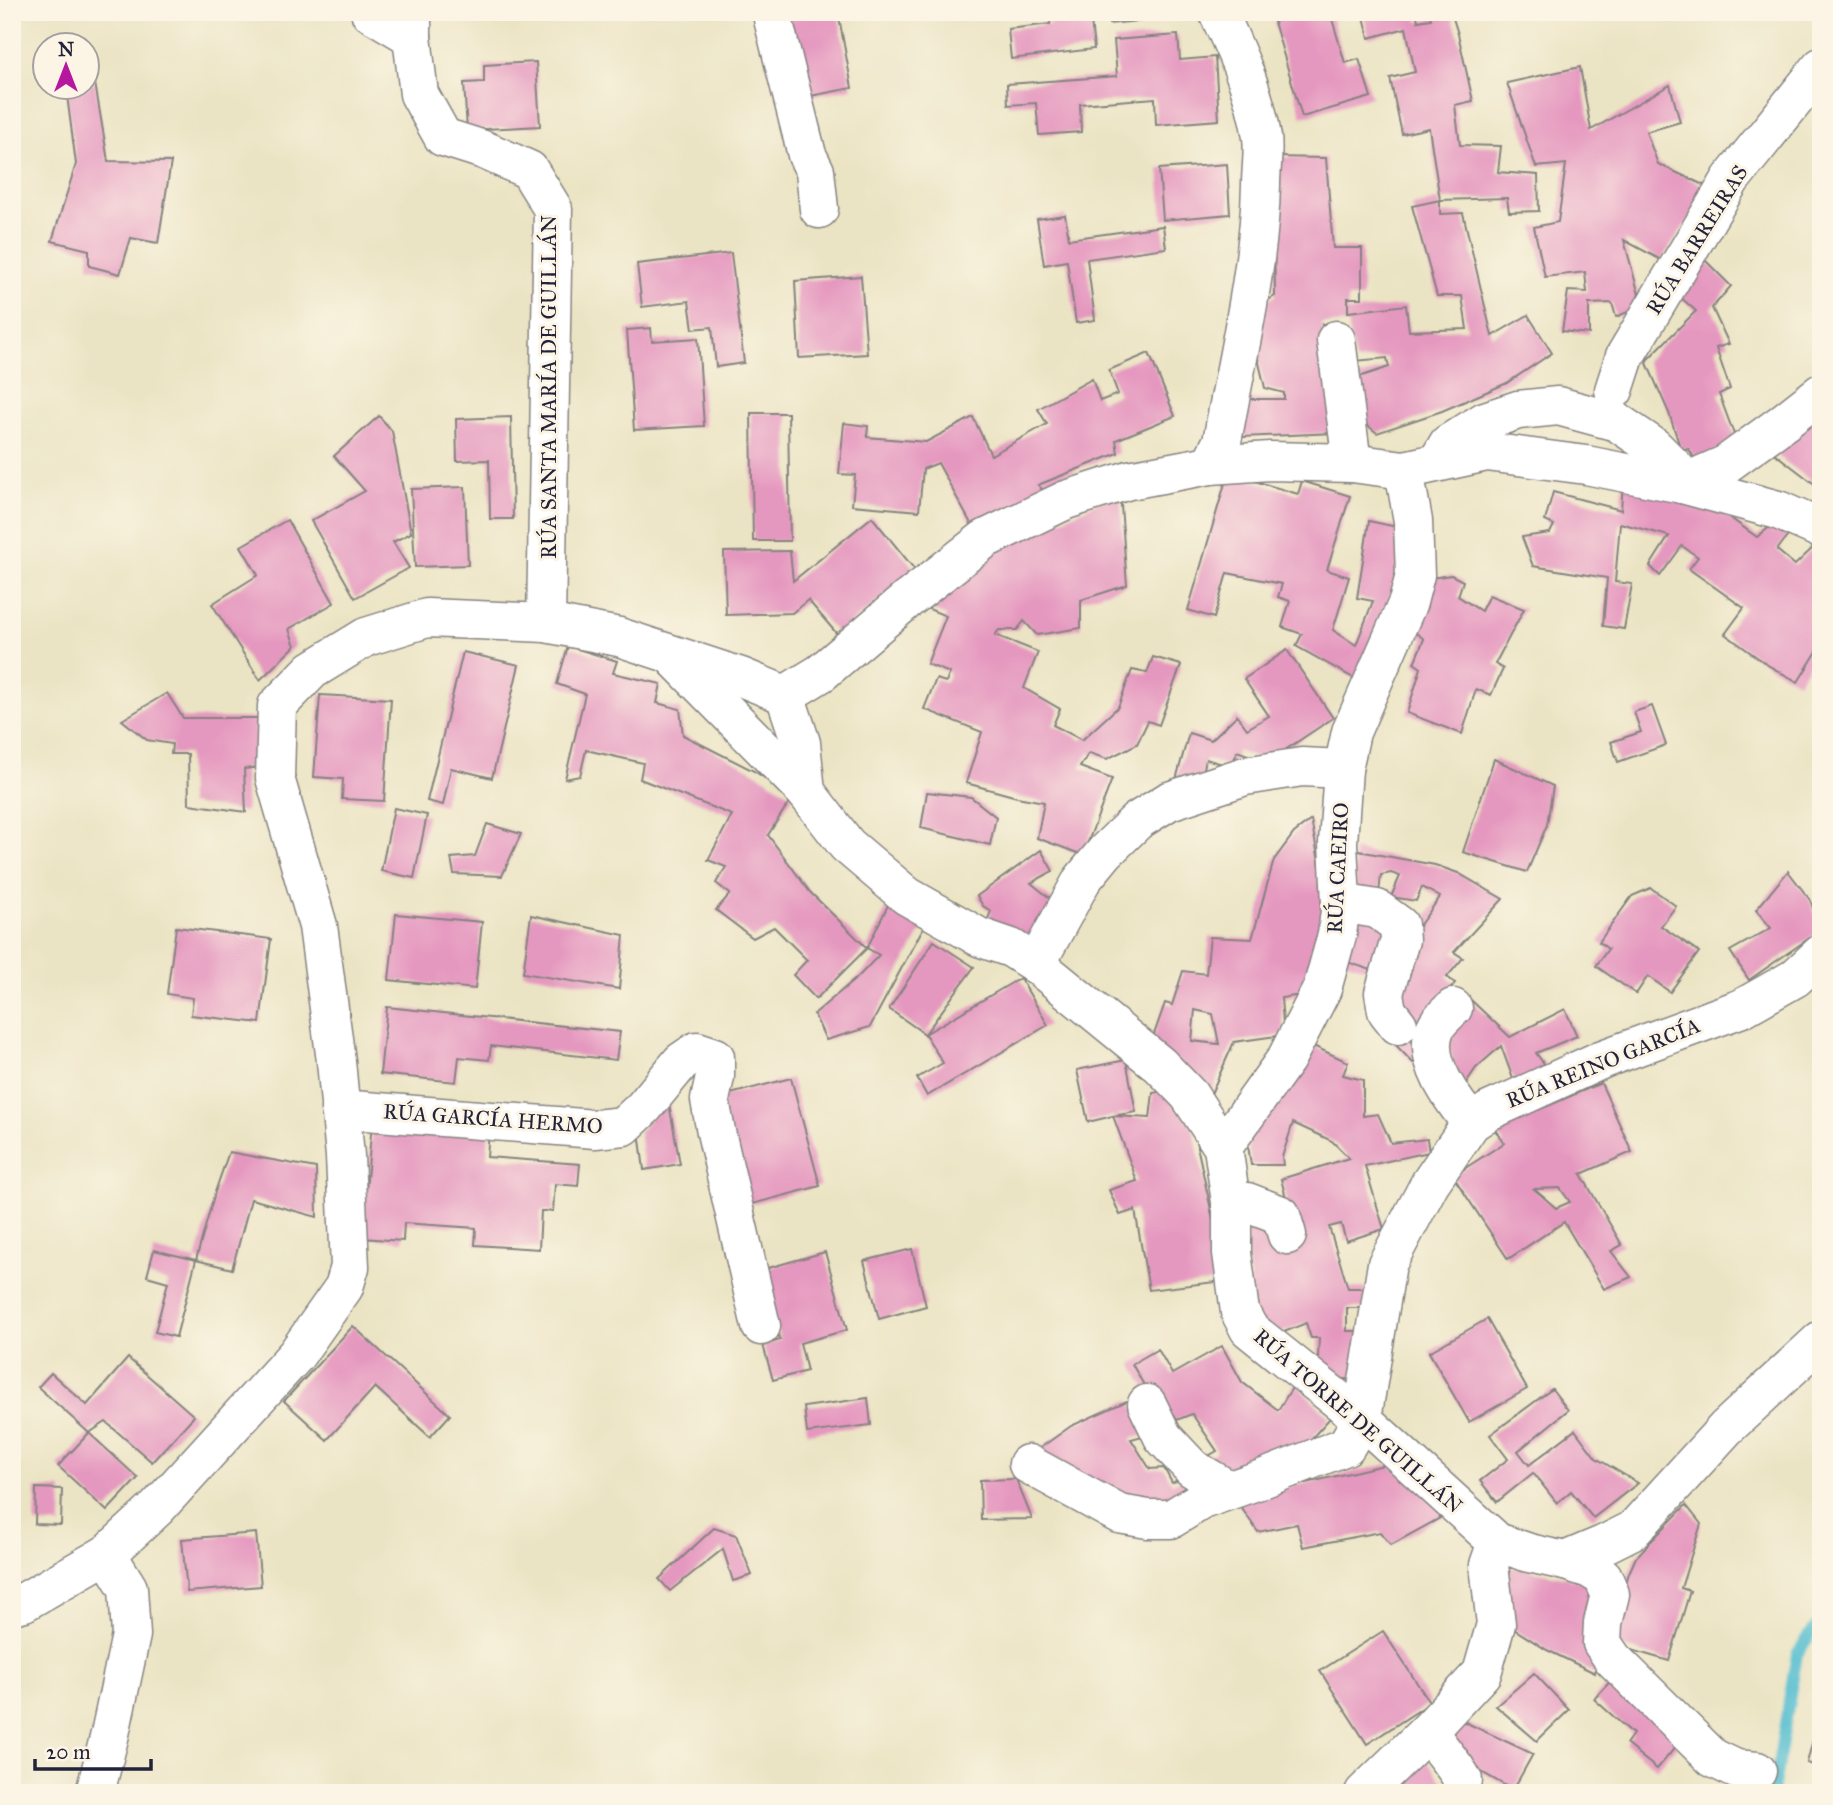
<svg xmlns="http://www.w3.org/2000/svg" width="1833" height="1805" font-family="'IM FELL Great Primer',serif">
  <rect width="100%" height="100%" fill="#fcf5e5"/>
  <filter id="ink" filterUnits="userSpaceOnUse"><feTurbulence type="fractalNoise" baseFrequency=".0143" numOctaves="2"/><feDisplacementMap in="SourceGraphic" scale="14" xChannelSelector="R" yChannelSelector="G"/><feConvolveMatrix kernelMatrix="1 2 1 2 8 2 1 2 1" color-interpolation-filters="sRGB"/></filter>
  <filter id="wash" filterUnits="userSpaceOnUse"><feTurbulence type="fractalNoise" baseFrequency=".00686" numOctaves="4" result="noise"/><feDisplacementMap in="SourceGraphic" scale="28" xChannelSelector="R" yChannelSelector="G"/><feGaussianBlur stdDeviation="1.57" result="paint"/><feColorMatrix in="noise" values="0 0 0 0 0 0 0 0 0 0 0 0 0 0 0 0 0 1.4 0 .05"/><feComposite in="paint" operator="in"/></filter>
  <g filter="url(#wash)">
    <rect width="100%" height="100%" fill="#ebe4c4"/>
    <g fill="none" stroke-linecap="round" stroke-linejoin="round">
      <polyline stroke="#54bed0" stroke-width="12" points="1772,1793 1778,1765 1797,1654 1816,1626 1821,1624"/>
    </g>
    <g id="blocks">
      <g fill="#e598bf" fill-rule="evenodd">
        <polygon points="784,12 838,12 852,88 800,98"/>
        <polygon points="1052,12 1090,12 1094,49 1011,59 1008,29 1050,24"/>
        <polygon points="1108,12 1168,12 1169,18 1109,24"/>
        <polygon points="1306,12 1330,12 1345,63 1359,59 1371,97 1302,117 1274,22"/>
        <polygon points="1363,12 1416,12 1418,21 1431,19 1429,12 1451,12 1458,34 1473,101 1455,105 1460,145 1501,146 1498,172 1538,175 1539,211 1509,212 1507,198 1440,200 1429,128 1402,134 1390,78 1415,72 1406,28 1369,38"/>
        <polygon points="1178,35 1180,60 1215,57 1219,120 1156,125 1155,98 1080,104 1081,132 1039,135 1036,103 1008,105 1007,84 1117,76 1114,40"/>
        <polygon points="536,62 540,126 467,130 464,83 484,82 484,65"/>
        <polygon points="1580,67 1591,130 1670,85 1680,122 1646,132 1658,164 1710,188 1661,260 1624,240 1642,306 1616,317 1612,303 1589,304 1589,334 1562,331 1568,291 1587,292 1585,272 1545,277 1534,227 1558,222 1566,164 1536,167 1507,83"/>
        <polygon points="95,83 108,161 171,162 158,243 131,238 120,274 89,266 89,250 52,241 76,164 66,88 88,88 88,84"/>
        <polygon points="1273,157 1326,158 1333,248 1362,248 1362,298 1348,298 1348,312 1406,305 1409,331 1467,329 1462,296 1437,296 1412,206 1440,200 1440,214 1463,213 1492,336 1528,315 1552,353 1507,383 1442,411 1377,433 1353,414 1353,379 1389,367 1387,358 1355,361 1348,324 1322,324 1333,390 1335,433 1242,437 1242,399 1284,399 1284,393 1265,388 1253,338 1265,302 1275,296"/>
        <polygon points="1227,164 1230,214 1163,220 1159,169"/>
        <polygon points="1065,215 1069,239 1163,226 1166,248 1087,259 1095,320 1076,323 1067,261 1044,265 1037,219"/>
        <polygon points="731,253 744,363 716,367 712,327 693,329 689,301 642,307 637,264"/>
        <polygon points="1704,259 1731,286 1712,308 1729,344 1716,348 1730,389 1719,394 1735,437 1697,463 1689,449 1681,450 1669,413 1646,361 1696,311 1679,296"/>
        <polygon points="861,276 867,354 799,358 795,281"/>
        <polygon points="651,328 652,341 698,338 704,426 634,430 627,330"/>
        <polygon points="1149,353 1175,416 1116,440 1118,453 1038,485 1050,498 976,533 938,463 923,469 919,511 852,505 855,475 839,474 844,423 868,426 867,437 926,442 973,417 991,455 1047,424 1038,409 1092,379 1100,401 1118,394 1109,370"/>
        <polygon points="1821,407 1821,489 1770,450"/>
        <polygon points="751,413 788,413 790,541 753,541"/>
        <polygon points="379,416 392,431 411,533 393,542 409,568 355,598 311,521 365,491 334,456"/>
        <polygon points="511,417 513,519 490,519 489,460 457,461 456,419"/>
        <polygon points="1228,473 1298,494 1302,481 1350,496 1327,570 1349,577 1333,630 1356,645 1373,601 1357,598 1369,521 1406,529 1406,555 1357,680 1296,646 1302,634 1282,627 1290,601 1278,597 1282,584 1227,573 1214,618 1188,610"/>
        <polygon points="1623,483 1712,505 1757,537 1776,522 1790,533 1777,550 1795,565 1819,542 1821,544 1821,645 1798,682 1769,666 1725,634 1744,608 1689,569 1698,557 1682,546 1660,576 1650,566 1669,536 1620,523 1615,582 1632,584 1624,629 1603,626 1607,578 1533,566 1522,537 1550,533 1554,525 1545,521 1553,492 1621,510"/>
        <polygon points="465,487 468,565 415,567 411,489"/>
        <polygon points="1120,492 1127,585 1081,600 1081,628 1037,635 1024,621 1017,630 999,630 995,635 1038,652 1024,688 1060,709 1053,725 1082,740 1118,707 1132,670 1147,673 1153,657 1181,665 1159,725 1148,721 1137,744 1107,759 1089,753 1080,767 1112,779 1083,855 1037,838 1044,802 1017,797 966,783 982,732 924,709 936,679 946,682 950,673 927,664 946,616 924,607 997,550"/>
        <polygon points="872,517 916,571 837,634 808,600 792,613 726,615 724,552 790,551 793,581"/>
        <polygon points="287,520 334,603 289,629 295,646 260,680 212,604 258,575 241,546"/>
        <polygon points="1451,575 1463,581 1458,596 1481,611 1489,595 1524,609 1495,664 1503,669 1491,695 1476,689 1462,734 1407,713 1421,668 1414,663 1424,639 1412,630 1431,578"/>
        <polygon points="568,646 617,661 613,673 661,684 657,703 680,709 683,735 754,771 793,796 768,835 810,892 867,948 816,999 793,975 807,960 774,927 753,938 716,910 730,894 716,883 726,867 708,860 732,815 640,779 643,763 586,750 580,776 565,779 585,694 557,684"/>
        <polygon points="1287,650 1333,718 1267,762 1237,751 1232,767 1206,759 1201,783 1175,783 1189,733 1211,740 1237,715 1247,729 1269,716 1244,679"/>
        <polygon points="463,652 519,665 492,778 451,768 443,805 427,801"/>
        <polygon points="167,693 183,718 258,718 260,767 244,769 246,812 189,804 188,754 171,754 172,744 147,740 122,720"/>
        <polygon points="320,695 391,699 384,801 342,799 343,779 314,777"/>
        <polygon points="1652,706 1666,745 1618,762 1611,742 1641,732 1634,712"/>
        <polygon points="1494,759 1553,786 1547,825 1527,872 1463,852"/>
        <polygon points="927,792 971,797 996,817 990,845 921,828"/>
        <polygon points="394,808 427,815 414,878 381,871"/>
        <path d="M1311 820 1329 912 1307 994 1281 998 1284 1035 1234 1042 1210 1096 1151 1043 1165 1003 1172 1005 1183 971 1206 974 1210 937 1252 939 1274 860 1294 833ZM1195 1010 1213 1014 1219 1044 1192 1041Z"/>
        <polygon points="487,824 521,834 502,876 454,874 451,858 475,856"/>
        <polygon points="1041,850 1053,871 1031,883 1057,904 1032,948 985,927 991,911 983,906 977,896"/>
        <polygon points="1353,850 1435,865 1458,873 1503,899 1454,952 1463,958 1447,977 1455,983 1420,1028 1426,1053 1413,1063 1391,1040 1389,998 1406,948 1419,926 1440,897 1422,887 1416,901 1391,897 1400,876 1391,873 1381,875 1378,903 1357,898"/>
        <polygon points="1788,871 1810,900 1821,928 1821,932 1808,939 1749,980 1730,951 1771,928 1756,910"/>
        <polygon points="1651,888 1676,906 1661,926 1699,952 1670,992 1648,976 1636,994 1596,966 1608,949 1599,942 1632,896"/>
        <polygon points="893,895 929,917 870,1027 826,1040 814,1014 859,976 879,955 867,948"/>
        <polygon points="396,914 482,922 475,989 389,980"/>
        <polygon points="531,915 624,935 619,989 523,973"/>
        <polygon points="1360,915 1393,930 1383,974 1341,960"/>
        <polygon points="176,927 271,939 260,1023 191,1015 193,998 167,994"/>
        <polygon points="934,941 974,967 925,1034 889,1009"/>
        <polygon points="1020,978 1048,1025 927,1096 917,1078 943,1063 925,1034"/>
        <polygon points="1471,1000 1510,1037 1565,1009 1577,1036 1536,1053 1550,1072 1516,1087 1501,1046 1476,1068 1462,1089 1443,1030"/>
        <polygon points="387,1007 620,1032 616,1060 491,1046 489,1060 459,1057 456,1082 380,1074"/>
        <polygon points="1311,1045 1348,1062 1343,1075 1363,1080 1363,1116 1378,1114 1391,1143 1427,1139 1429,1152 1365,1166 1384,1229 1346,1241 1341,1224 1329,1227 1348,1288 1366,1288 1365,1308 1347,1308 1347,1331 1361,1331 1358,1380 1317,1377 1319,1338 1311,1338 1306,1323 1272,1337 1253,1318 1245,1217 1296,1236 1281,1179 1349,1158 1332,1141 1293,1123 1282,1157 1283,1165 1251,1165 1247,1139 1286,1071 1300,1073"/>
        <polygon points="1126,1060 1136,1112 1113,1116 1150,1118 1153,1093 1173,1089 1192,1123 1210,1205 1224,1281 1149,1290 1135,1210 1120,1215 1109,1190 1137,1181 1113,1116 1088,1122 1077,1070"/>
        <polygon points="791,1078 820,1186 748,1205 719,1097"/>
        <path d="M1601 1083 1632 1152 1581 1174 1622 1245 1611 1251 1631 1277 1604 1289 1564 1222 1508 1259 1453 1176 1504 1143 1493 1127 1550 1105ZM1560 1188 1570 1202 1556 1208 1534 1189Z"/>
        <polygon points="668,1098 680,1164 644,1170 639,1132"/>
        <polygon points="372,1122 489,1131 487,1157 580,1164 578,1186 555,1184 553,1211 541,1211 539,1249 475,1245 476,1228 404,1223 403,1241 362,1238"/>
        <polygon points="229,1152 316,1168 317,1217 251,1199 232,1269 196,1260 215,1192"/>
        <polygon points="912,1249 926,1306 879,1319 864,1261"/>
        <polygon points="154,1250 196,1260 176,1337 155,1332 168,1282 147,1276"/>
        <polygon points="825,1252 847,1330 800,1343 807,1371 773,1380 763,1345 780,1340 761,1270"/>
        <polygon points="1487,1319 1527,1389 1469,1422 1429,1352"/>
        <polygon points="353,1326 450,1415 430,1437 375,1387 327,1440 284,1401"/>
        <polygon points="1222,1346 1242,1382 1278,1410 1295,1383 1330,1418 1303,1448 1228,1477 1203,1459 1217,1451 1192,1414 1166,1424 1132,1364 1158,1349 1172,1374"/>
        <polygon points="128,1358 194,1416 152,1462 106,1422 89,1433 38,1387 51,1373 87,1405"/>
        <polygon points="1552,1389 1568,1410 1518,1451 1529,1465 1575,1430 1596,1458 1638,1483 1593,1518 1571,1491 1557,1503 1533,1473 1497,1502 1480,1481 1508,1459 1490,1435"/>
        <polygon points="868,1398 871,1425 807,1433 804,1407"/>
        <polygon points="1129,1400 1150,1434 1131,1439 1150,1469 1164,1468 1172,1483 1183,1478 1199,1490 1135,1510 1048,1466 1040,1448 1071,1426"/>
        <polygon points="89,1433 138,1478 107,1511 58,1466"/>
        <polygon points="1388,1464 1453,1511 1391,1545 1380,1532 1303,1547 1297,1524 1258,1532 1238,1503 1289,1487"/>
        <rect x="12" y="1479" width="5" height="28"/>
        <polygon points="1016,1479 1032,1519 981,1520 980,1480"/>
        <polygon points="36,1488 62,1489 61,1525 35,1524"/>
        <polygon points="1686,1505 1701,1524 1681,1588 1690,1591 1669,1661 1608,1643 1629,1573 1636,1557"/>
        <polygon points="714,1528 736,1535 752,1575 733,1581 723,1549 670,1591 659,1579"/>
        <polygon points="256,1533 261,1586 187,1592 182,1539"/>
        <polygon points="1501,1567 1526,1569 1600,1585 1599,1656 1595,1673 1547,1650 1503,1622"/>
        <polygon points="1383,1631 1430,1703 1367,1744 1320,1671"/>
        <polygon points="1534,1673 1569,1710 1537,1741 1496,1706"/>
        <polygon points="1616,1675 1684,1737 1657,1769 1626,1744 1633,1734 1594,1699"/>
        <polygon points="1820,1712 1821,1712 1821,1767 1807,1763"/>
        <polygon points="1454,1717 1533,1754 1513,1790 1457,1758 1444,1739"/>
        <polygon points="1420,1752 1452,1793 1389,1793"/>
      </g>
    </g>
  </g>
  <g filter="url(#ink)">
    <use href="#blocks" fill-opacity="0" stroke="#868380" stroke-width="2"/>
    <g fill="none" stroke-linecap="round" stroke-linejoin="round">
      <defs>
        <g id="minor">
          <polyline points="370,12 412,37"/>
          <polyline points="412,12 412,37 419,94 443,137 484,150 529,170 553,209 546,623"/>
          <polyline points="774,12 773,19 807,155 815,171 819,209"/>
          <polyline points="1336,340 1352,463"/>
          <polyline points="1614,390 1625,356 1731,179 1821,67"/>
          <path d="M1210 465 1222 442C1237 357 1259 271 1261 185 1261 169 1264 152 1262 137 1255 92 1237 53 1218 12"/>
          <polyline points="1682,484 1725,465 1784,422 1821,393"/>
          <polyline points="1682,484 1778,510 1821,529"/>
          <polyline points="675,659 806,792"/>
          <polyline points="785,695 801,743 806,792 847,845 907,896 979,937 1011,948 1036,964 1160,1065 1189,1095 1223,1147 1232,1209 1232,1253 1240,1312 1249,1329 1362,1419 1497,1542 1529,1553 1565,1561 1603,1545 1633,1530 1726,1428 1821,1340"/>
          <polyline points="785,695 821,673 907,600 985,539 1066,500 1129,480 1210,465 1270,461 1352,463 1404,470 1487,452 1586,465 1682,484 1676,469 1654,447 1617,422 1558,406 1518,410 1485,421 1448,444 1437,463"/>
          <polyline points="1341,903 1377,909 1399,925 1400,940 1384,993 1387,1011 1398,1025"/>
          <polyline points="1036,964 1082,880 1106,851 1137,821 1169,801 1245,776 1302,767 1343,769"/>
          <path d="M1453 1008C1447 1014 1438 1021 1435 1029 1422 1060 1453 1100 1471 1123"/>
          <polyline points="340,1109 595,1129 624,1126 644,1107 681,1062 697,1051 715,1057 715,1077 710,1100 716,1132 761,1326"/>
          <polyline points="1223,1147 1286,1059 1322,989 1337,935 1341,903 1338,843 1343,769 1351,732 1408,602 1415,575 1413,521 1404,470"/>
          <polyline points="1231,1205 1247,1202 1281,1215 1287,1235"/>
          <polyline points="1147,1404 1163,1437 1192,1468 1229,1490"/>
          <polyline points="1028,1464 1119,1514 1148,1519 1171,1519 1202,1500 1262,1479 1346,1446 1362,1419 1387,1264 1430,1183 1471,1123 1489,1111 1603,1059 1742,1008 1795,978 1821,954"/>
          <polyline points="1565,1561 1590,1569 1603,1577 1610,1594 1603,1623 1602,1643 1613,1659 1713,1758 1736,1769 1757,1771"/>
          <polyline points="12,1605 24,1602 107,1554 157,1508 296,1355 344,1287 350,1267 345,1156 336,1061 318,926 275,778 277,706 312,670 366,637 427,618 546,623 619,637 741,677 785,695"/>
          <path d="M1428 1731C1439 1749 1453 1762 1463 1780L1460 1793"/>
          <polyline points="95,1793 110,1734 131,1635 128,1588 107,1554"/>
          <polyline points="1364,1793 1428,1731 1482,1673 1496,1624 1489,1565 1497,1542"/>
        </g>
      </defs>
      <use href="#minor" stroke="#868380" stroke-width="41"/>
      <use href="#minor" stroke="#fff" stroke-width="38"/>
    </g>
  </g>
  <g text-anchor="middle" dominant-baseline="central" stroke-width="6" stroke-linejoin="round" paint-order="stroke">
    <g font-size="21" fill="#22223b" stroke="#fcf5e5">
      <text transform="translate(1697 240) rotate(-58)">RÚA BARREIRAS</text>
      <text transform="translate(549 387) rotate(-90)">RÚA SANTA MARÍA DE GUILLÁN</text>
      <text transform="translate(1338 868) rotate(-87)">RÚA CAEIRO</text>
      <text transform="translate(1603 1063) rotate(-22)">RÚA REINO GARCÍA</text>
      <text transform="translate(493 1119) rotate(4)">RÚA GARCÍA HERMO</text>
      <text transform="translate(1358 1421) rotate(41)">RÚA TORRE DE GUILLÁN</text>
    </g>
  </g>
  <rect width="1833" height="1805" fill="none" stroke="#fcf5e5" stroke-width="42"/>
  <g transform="translate(66 66)"><circle r="33" fill="#fcf5e5" stroke="#a5a1a1" stroke-width="2"/>
  <path d="M0-5L12 26L0 18L-12 26Z" fill="#b5179e"/>
  <text y="-10" font-size="19" font-weight="bold" text-anchor="middle" fill="#22223b">N</text>
  </g>
  <path d="M35 1759v10h116v-10" fill="none" stroke="#22223b" stroke-width="3.5"/>
  <text x="46" y="1759" font-size="21" fill="#22223b" stroke="#fcf5e5" stroke-width="5" paint-order="stroke">20 m</text>
</svg>
